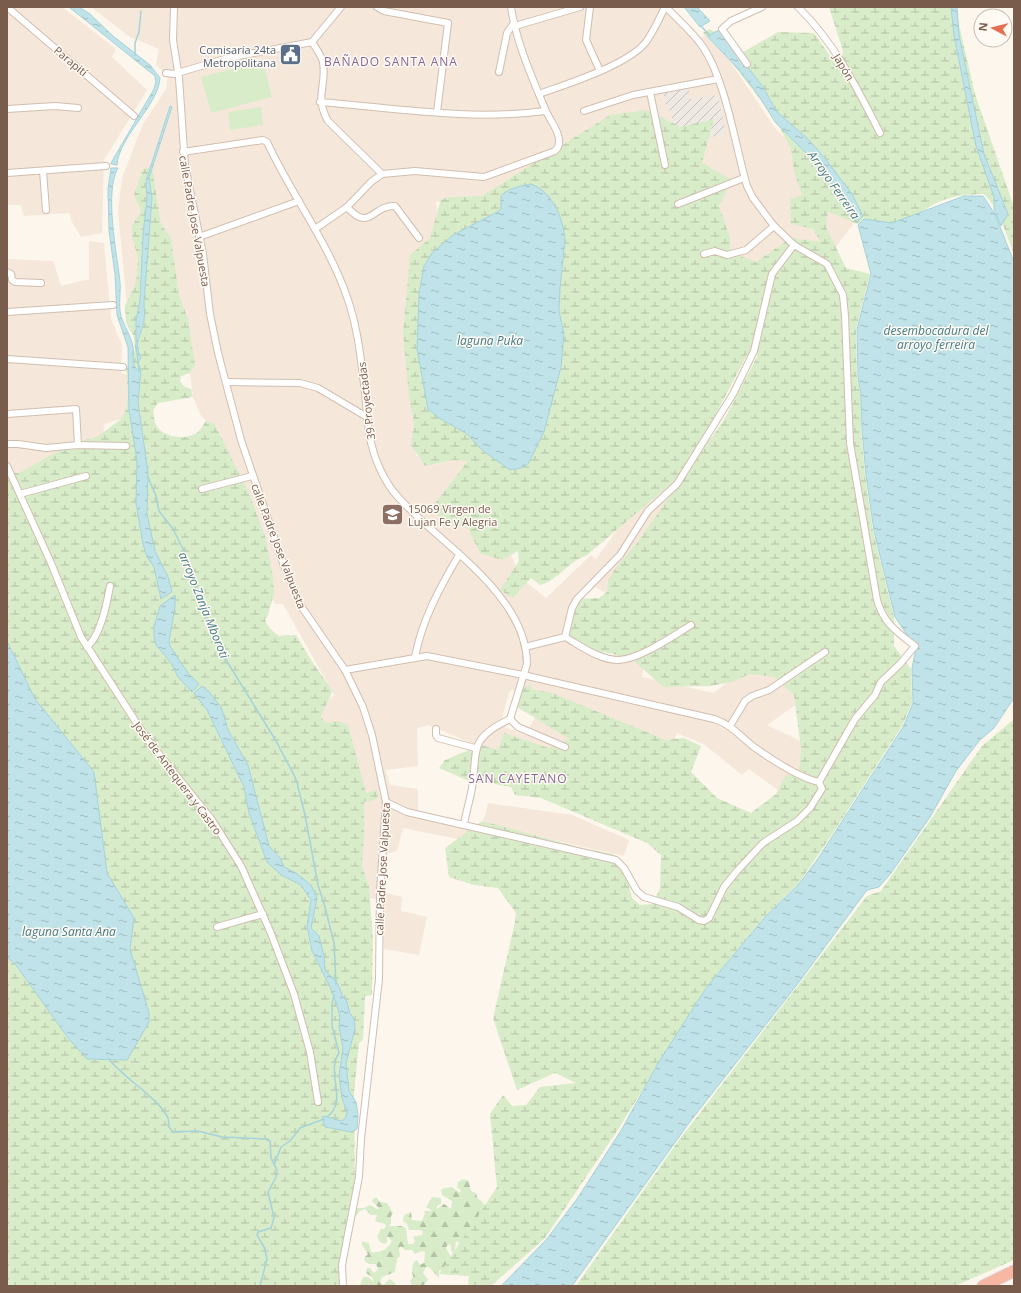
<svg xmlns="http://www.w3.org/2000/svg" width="1021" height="1293" font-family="'Open Sans',sans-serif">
  <defs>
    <pattern id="industrial-furrows" width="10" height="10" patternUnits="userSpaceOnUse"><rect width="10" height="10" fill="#efe9e4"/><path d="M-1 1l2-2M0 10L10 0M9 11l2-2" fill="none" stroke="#c7c0bb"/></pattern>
    <pattern id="forest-firs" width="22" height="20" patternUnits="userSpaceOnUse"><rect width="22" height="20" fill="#d8ecc9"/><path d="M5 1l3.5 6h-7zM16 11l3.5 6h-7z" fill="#b4c2a5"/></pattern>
    <pattern id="wetland-marsh" width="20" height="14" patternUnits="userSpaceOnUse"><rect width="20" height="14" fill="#d8ecc9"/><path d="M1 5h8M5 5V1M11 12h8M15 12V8" fill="none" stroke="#b4c2a5"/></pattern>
    <pattern id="water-ripples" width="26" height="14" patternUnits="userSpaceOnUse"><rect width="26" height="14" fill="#bfe3e8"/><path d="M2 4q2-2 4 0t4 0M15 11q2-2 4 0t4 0" fill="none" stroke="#a0bbbe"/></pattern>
  </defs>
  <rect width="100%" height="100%" fill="#fdf6ec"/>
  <g fill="#f5e8da">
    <polygon points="7,7 62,7 116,49 112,57 147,90 104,160 102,233 81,237 72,222 69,213 24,216 21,205 7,205"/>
    <polygon points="91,7 660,7 696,43 705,35 729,60 775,128 815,166 855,222 831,253 767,274 487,206 458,201 436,202 441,244 415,410 414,445 416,455 433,465 454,460 466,460 473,466 521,578 546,598 591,555 596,559 623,522 682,423 729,447 612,597 596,587 580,597 579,644 601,654 618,656 626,653 644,664 642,677 714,693 733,677 849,617 876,659 794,706 767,725 815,748 789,798 749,769 742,775 705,745 677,733 667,765 560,698 510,690 500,725 525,735 535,718 608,751 501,755 428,725 417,728 418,766 386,770 390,785 418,789 418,811 482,826 488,803 572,815 629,840 624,856 513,831 508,849 403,828 397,851 387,854 383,892 402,897 401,911 427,917 419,955 384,949 383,900 370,898 369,886 362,866 364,838 320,717 324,705 334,695 283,604 275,604 271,596 239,496 212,424 206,421 200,414 193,397 190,373 193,365 143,210 132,226 132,236 137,251 139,265 138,284 127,306 118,211 122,178 143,124 166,89 168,75 156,65 159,49 130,37"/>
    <polygon points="89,241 104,243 111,319 122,345 121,373 127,375 128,395 126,409 121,419 104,424 102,465 7,555 7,259 53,261 61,286 89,279"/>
  </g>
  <polygon fill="url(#industrial-furrows)" points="688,86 691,100 718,95 726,134 691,141 673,123 671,110 667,111 663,91"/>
  <path fill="url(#forest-firs)" d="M463 1179 469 1181 471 1191 476 1193 477 1197 485 1205 461 1244 456 1241 454 1256 451 1250V1246L448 1244 446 1248 451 1257 442 1270 439 1271V1278L429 1267H426L423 1273 428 1280 423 1286H412L410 1281 413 1277C412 1272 411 1262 417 1260L420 1265 424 1263 425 1252 422 1251 415 1254 412 1250H405L401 1246 399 1249 400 1256 397 1259 395 1272 382 1277 380 1282 383 1285 390 1279 395 1283 396 1286H360L363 1277H368L374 1282 372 1277 366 1273 367 1268H370L374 1273 378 1269 376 1264H369L365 1261 364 1258 368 1254 362 1245V1241L369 1243 371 1252C380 1253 388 1250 392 1241L387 1236V1242L385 1244 380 1242 377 1237 381 1229H384L386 1227 385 1224 375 1221 377 1215H371L365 1209 360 1211 355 1217 354 1214 356 1206 357 1208H364L370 1205 377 1209H380L372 1201 374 1198H377L380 1202 387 1203 393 1213 391 1216V1223L389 1226H401L406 1228 408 1244H413L415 1241 413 1237 422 1235 423 1232 421 1230H409L407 1224 403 1221 404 1215 411 1212 412 1220 422 1221 425 1213 424 1211H432L426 1207 432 1197 441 1198V1204L437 1206V1209L444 1204 451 1209 452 1201 442 1195 441 1190 444 1188 452 1187 460 1193 461 1190 457 1187 458 1182Z"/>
  <g fill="url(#wetland-marsh)">
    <path d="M829 7H955L975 94 1014 207V255L998 211 984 194C967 194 953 196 938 202 931 205 925 210 919 214 899 227 885 228 864 218L858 224 828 212 826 227 846 268 870 274 856 329 857 377 861 395V430L865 475 873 531 894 617V646L911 669 912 703 902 726 835 830 799 883 764 917 706 988 619 1128 545 1238 491 1286H468L469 1276 439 1274 497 1187 490 1114 503 1095 512 1106 526 1105 540 1087 576 1083 555 1073 517 1090 493 1018 515 922 516 913 498 888 474 885 449 877 445 848 482 821 582 848 613 854 627 877 632 898 640 905 652 904 660 889 661 855 647 843 541 798 515 795 511 787 482 782 476 784 439 768 445 760 481 745 498 750 504 733 549 748 569 739 517 707 521 691 531 683V689L552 693 666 740 684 738 701 746 691 772 717 798 751 813 776 794 785 776 799 774 801 749 794 695 774 677 750 674 731 682 711 686 663 687 633 660 613 654 585 649 565 633V618L574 599 599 598 607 592 608 580 618 565 637 543 724 420 758 355H747L718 410 680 476 586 556C568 561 559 580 540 585L531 578 513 598 500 590 519 561 518 551 502 560 480 553 468 528 442 521 433 506 468 461 454 460 425 466 411 445 414 423 409 396 403 333 410 255 430 238 441 199 452 197 482 196 610 115 647 110 681 127 714 119 702 163 732 180 719 206 730 238V252L756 262 791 238 821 242 813 229 791 224 790 199 802 195 794 172 791 149 775 119 730 60 703 33 710 29 743 52 778 32 814 33 840 70 843 51Z"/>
    <path d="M152 167 161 224 171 238 179 295 188 319 195 365 190 373 181 376 180 382 185 387 191 389 193 397 158 403 153 410C154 414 154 419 155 423 161 438 186 441 198 432 201 429 204 424 206 421L214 423 249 493 265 536 273 576 274 594 267 618H265C266 627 273 631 279 636L296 635 313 663 332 690C332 697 323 708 321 717L325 723 337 721 348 725 366 793 377 790 378 796 375 800 364 802V838L362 866 369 886 373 939 372 995 365 996 363 1039 359 1043 354 1092 355 1199 342 1286H7V473H19L73 443 97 437 121 419 126 409 128 395 126 369 135 349 134 337 126 323 125 306 136 283 138 258 132 236V226L141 211 134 195 143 169Z"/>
    <polygon points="1014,719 1014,1260 955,1286 576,1286 679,1140 867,896 881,891 982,746"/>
  </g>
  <g fill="#d8ecc9">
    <polygon points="263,61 272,97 211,113 201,77"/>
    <polygon points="261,107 263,125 230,130 228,112"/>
  </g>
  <g fill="url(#water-ripples)" stroke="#a5d3da">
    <path d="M69 7H79L90 14 113 36 150 65 160 78C158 106 119 136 117 165L111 164V163L154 89 156 82 155 76Z"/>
    <polygon points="684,7 697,7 710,21 700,27"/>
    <polygon points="951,7 957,7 959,35 984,154 1008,214 1001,226 994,209 994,197 976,146 954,36"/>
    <polygon points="719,30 763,87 777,112 807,138 824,157 852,194 863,216 857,222 844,201 816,163 775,122 759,96 740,71 707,36"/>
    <path d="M170 106 172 107 149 178 152 198 144 302C144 308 145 315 144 321 141 336 133 343 141 357L138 363 141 371 138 402 148 472 147 514 155 551 168 577 172 592 161 599 154 567 147 557 143 544 136 503 137 461 129 410 128 347 117 315 115 274 109 231 108 189 111 168H118C104 192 117 254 120 282 121 293 118 305 121 316 124 326 131 336 133 347 135 359 129 361 139 372L136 346V320L140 300 143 235 147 198 146 181Z"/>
    <path d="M531 184C553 192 563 218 565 240L560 288 559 311 564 334 561 367 544 432 528 464 521 468 510 470 482 450 467 434 439 418 428 409 417 349 419 294 424 266 432 253 453 235 499 211 501 209V196C508 188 521 186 531 184Z"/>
    <polygon points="964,196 983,196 995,214 1014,262 1014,698 994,728 979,741 956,771 930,817 891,873 879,887 867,890 796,986 689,1123 572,1286 501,1286 546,1240 577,1199 622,1129 657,1065 706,988 765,917 799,884 817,860 903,727 913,703 912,668 916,648 895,617 874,531 866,475 862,430 861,395 858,377 857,329 871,274 858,225 864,219 892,223"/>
    <polygon points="175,595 175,607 169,641 170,646 188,673 199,684 192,692 178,677 171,663 156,645 154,637 154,627 160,606"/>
    <polygon points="7,641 35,699 94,772 107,873 134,918 130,949 149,1013 149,1022 127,1060 87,1059 68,1038 16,965 7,957"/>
    <polygon points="202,686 209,692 221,707 228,730 248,765 269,846 280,858 284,867 296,873 311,885 317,898 311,928 319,936 324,956 325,970 338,984 343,997 346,999 350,1013 354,1019 355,1029 346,1063 349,1091 356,1102 358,1115 357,1129 351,1132 325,1127 322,1117 324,1116 341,1121 345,1119 347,1112 342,1098 339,1075 343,1049 339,1026 340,1018 337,1005 330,987 312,951 307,926 311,900 301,885 281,875 267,862 249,813 244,787 207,710 194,693"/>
  </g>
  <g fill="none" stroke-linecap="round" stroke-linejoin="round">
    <g stroke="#a5d3da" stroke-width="1.5">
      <polyline points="701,26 710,36"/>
      <polyline points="135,55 135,43 139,32 141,11"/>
      <polyline points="148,477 156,496 159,511 173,529 184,551 198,594 220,650 276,741 296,779 305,815 318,885 325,907 334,943 336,984"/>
      <path d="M109 1059C124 1079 158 1097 168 1118 169 1121 169 1124 169 1127L173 1132 198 1131 222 1137 265 1139 270 1141 271 1158 277 1170 276 1177 268 1192 274 1218 271 1228 258 1232 257 1235 264 1247 267 1259 260 1286"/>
      <path d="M327 1117C349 1101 325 1073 339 1053L332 1026V1005L334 995"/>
      <polyline points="274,1165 281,1147 290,1141 300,1128 324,1119"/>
    </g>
    <defs>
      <g id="street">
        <polyline points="7,7 134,116"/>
        <polyline points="174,7 173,40 179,78 185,165 203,254 210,314 218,353 241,440 283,563 301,606 345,670 363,707 372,735 386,802 380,891 379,979 361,1139 359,1177 342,1265 343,1286"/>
        <polyline points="377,7 384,11 448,23 437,112"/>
        <polyline points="590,7 586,40 600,71"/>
        <path d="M666 7C678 20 693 32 703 47 726 81 735 145 747 186L753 198 774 226 746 250 727 255 715 251 704 254"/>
        <path d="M798 7C835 43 857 88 880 133"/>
        <polyline points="515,26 580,7"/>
        <path d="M312 42C316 48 321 55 323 62 327 86 314 96 328 121L382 174"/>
        <polyline points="747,64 722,29 731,21 762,7"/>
        <polyline points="499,72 507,33 514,23"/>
        <polyline points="166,73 174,74 228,58 312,42 341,7"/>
        <polyline points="650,92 665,165"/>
        <path d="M539 94C567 84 628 65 646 42 654 31 659 19 665 7"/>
        <path d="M320 102C394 108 471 121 545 111"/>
        <polyline points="7,109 55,106 78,108"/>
        <polyline points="584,111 633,95 718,79"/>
        <path d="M183 152 263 140 267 142C291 194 328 242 347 297 358 328 361 360 365 392 368 429 369 455 390 487 398 499 410 509 421 520 461 557 527 604 527 664L510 719 518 727 565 747"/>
        <polyline points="43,171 46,210"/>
        <polyline points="7,173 106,166"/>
        <polyline points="678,204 744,178"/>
        <path d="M347 207C370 233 372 205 395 206L419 238"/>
        <path d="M774 226 794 245 827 264 843 295 845 316 850 443 877 600C884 624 896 631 915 646L900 664 881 682 875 695 855 719 819 782"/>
        <path d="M315 229 347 207 371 182 382 174 415 171 484 177 555 151C558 148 560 145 559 140 559 130 549 119 545 109 532 77 516 42 511 7"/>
        <polyline points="199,237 299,201"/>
        <polyline points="7,272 11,274 12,280 15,282 41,283"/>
        <polyline points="7,312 113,305"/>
        <polyline points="7,359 123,367"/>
        <polyline points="226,382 300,383 318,388 367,417"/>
        <polyline points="7,414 76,409 78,445"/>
        <polyline points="7,444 18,444 46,448 78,445 126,446"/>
        <polyline points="7,466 51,563 81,637 147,739 212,820 241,866 270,931 294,994 310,1052 318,1102"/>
        <polyline points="202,489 252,476"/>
        <polyline points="20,494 86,476"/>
        <path d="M565 637C581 646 599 660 619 660 640 659 673 636 691 625"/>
        <path d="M87 647C101 635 107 603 110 586"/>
        <polyline points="525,647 565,637 572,608 577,599 620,555 648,511 677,484 733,394 754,351 772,274 794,245"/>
        <path d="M415 657C422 620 440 587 459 555"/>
        <path d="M345 670 427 656 523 675 714 719C731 724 741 737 754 747 771 759 799 778 819 782L822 789 810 808 797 821 763 843 737 871 724 887 709 918 704 921 699 920 678 907 644 897 637 891 624 868 616 860 407 812 386 802"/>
        <polyline points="730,726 745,701 752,696 769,690 825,652"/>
        <polyline points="436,729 436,735 438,738 475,748"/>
        <path d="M464 824C466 812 470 800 472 788 478 749 468 739 510 719"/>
        <polyline points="217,927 263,914"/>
      </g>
      <polyline id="highway" points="983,1286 1014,1271"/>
    </defs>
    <use href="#street" stroke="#d1beb0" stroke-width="8"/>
    <use href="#highway" stroke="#dad1cd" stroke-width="13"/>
    <use href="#street" stroke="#fff" stroke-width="6"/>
    <use href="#highway" stroke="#f7b7a3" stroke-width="11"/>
  </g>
  <defs>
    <symbol id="civic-square" viewBox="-11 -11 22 22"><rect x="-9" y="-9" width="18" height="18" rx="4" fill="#5c6f8a" stroke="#fffaf3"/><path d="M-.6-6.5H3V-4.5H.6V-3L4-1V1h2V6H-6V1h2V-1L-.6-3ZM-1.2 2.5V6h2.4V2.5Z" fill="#fff"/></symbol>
    <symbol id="school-square" viewBox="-11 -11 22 22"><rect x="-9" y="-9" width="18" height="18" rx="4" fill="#8d6e63" stroke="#fffaf3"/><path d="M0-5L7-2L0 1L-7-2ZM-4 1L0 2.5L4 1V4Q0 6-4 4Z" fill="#fff"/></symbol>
  </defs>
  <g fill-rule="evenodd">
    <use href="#civic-square" x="278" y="42" width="25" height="25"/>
    <use href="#school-square" x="380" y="502" width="25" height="25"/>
  </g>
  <g text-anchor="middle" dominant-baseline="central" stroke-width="3" stroke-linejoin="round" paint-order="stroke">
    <g font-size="11" fill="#4e5e75" stroke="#fffaf3" text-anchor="end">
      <text x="276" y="49">Comisaría 24ta<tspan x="276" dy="13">Metropolitana</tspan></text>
    </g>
    <g font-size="11" fill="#7a5c4d" stroke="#fffaf3">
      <text transform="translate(71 61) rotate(40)">Parapití</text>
      <text transform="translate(844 67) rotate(59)">Japón</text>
      <text transform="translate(195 221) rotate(80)">calle Padre Jose Valpuesta</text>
      <text transform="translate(366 401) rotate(-97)">39 Proyectadas</text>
      <text transform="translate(279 546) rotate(69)">calle Padre Jose Valpuesta</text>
      <text transform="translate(178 778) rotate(53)">José de Antequera y Castro</text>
      <text transform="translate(382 869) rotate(-87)">calle Padre Jose Valpuesta</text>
    </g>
    <g font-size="11" fill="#785e54" stroke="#fffaf3" text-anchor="start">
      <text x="408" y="508">15069 Virgen de<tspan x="408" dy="13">Lujan Fe y Alegria</tspan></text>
    </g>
    <g font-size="12" letter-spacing="1" fill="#846695" stroke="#fffaf3">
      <text x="391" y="61">BAÑADO SANTA ANA</text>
      <text x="518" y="778">SAN CAYETANO</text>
    </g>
    <g font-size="12" font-style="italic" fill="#437c86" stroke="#fffaf3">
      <text transform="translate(834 185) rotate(55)">Arroyo Ferreira</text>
      <text x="936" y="330">desembocadura del<tspan x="936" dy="14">arroyo ferreira</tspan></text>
      <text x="490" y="340">laguna Puka</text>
      <text transform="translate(204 605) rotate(68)">arroyo Zanja Mboroti</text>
      <text x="69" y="931">laguna Santa Ana</text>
    </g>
  </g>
  <rect width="1021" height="1293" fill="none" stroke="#7a5c4d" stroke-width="16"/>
  <g transform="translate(993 28) rotate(277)"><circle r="19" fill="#fffaf3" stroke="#cabbb1"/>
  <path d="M0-3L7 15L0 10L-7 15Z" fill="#e76f51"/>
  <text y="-6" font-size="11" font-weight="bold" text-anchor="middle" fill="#7a5c4d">N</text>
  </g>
</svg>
